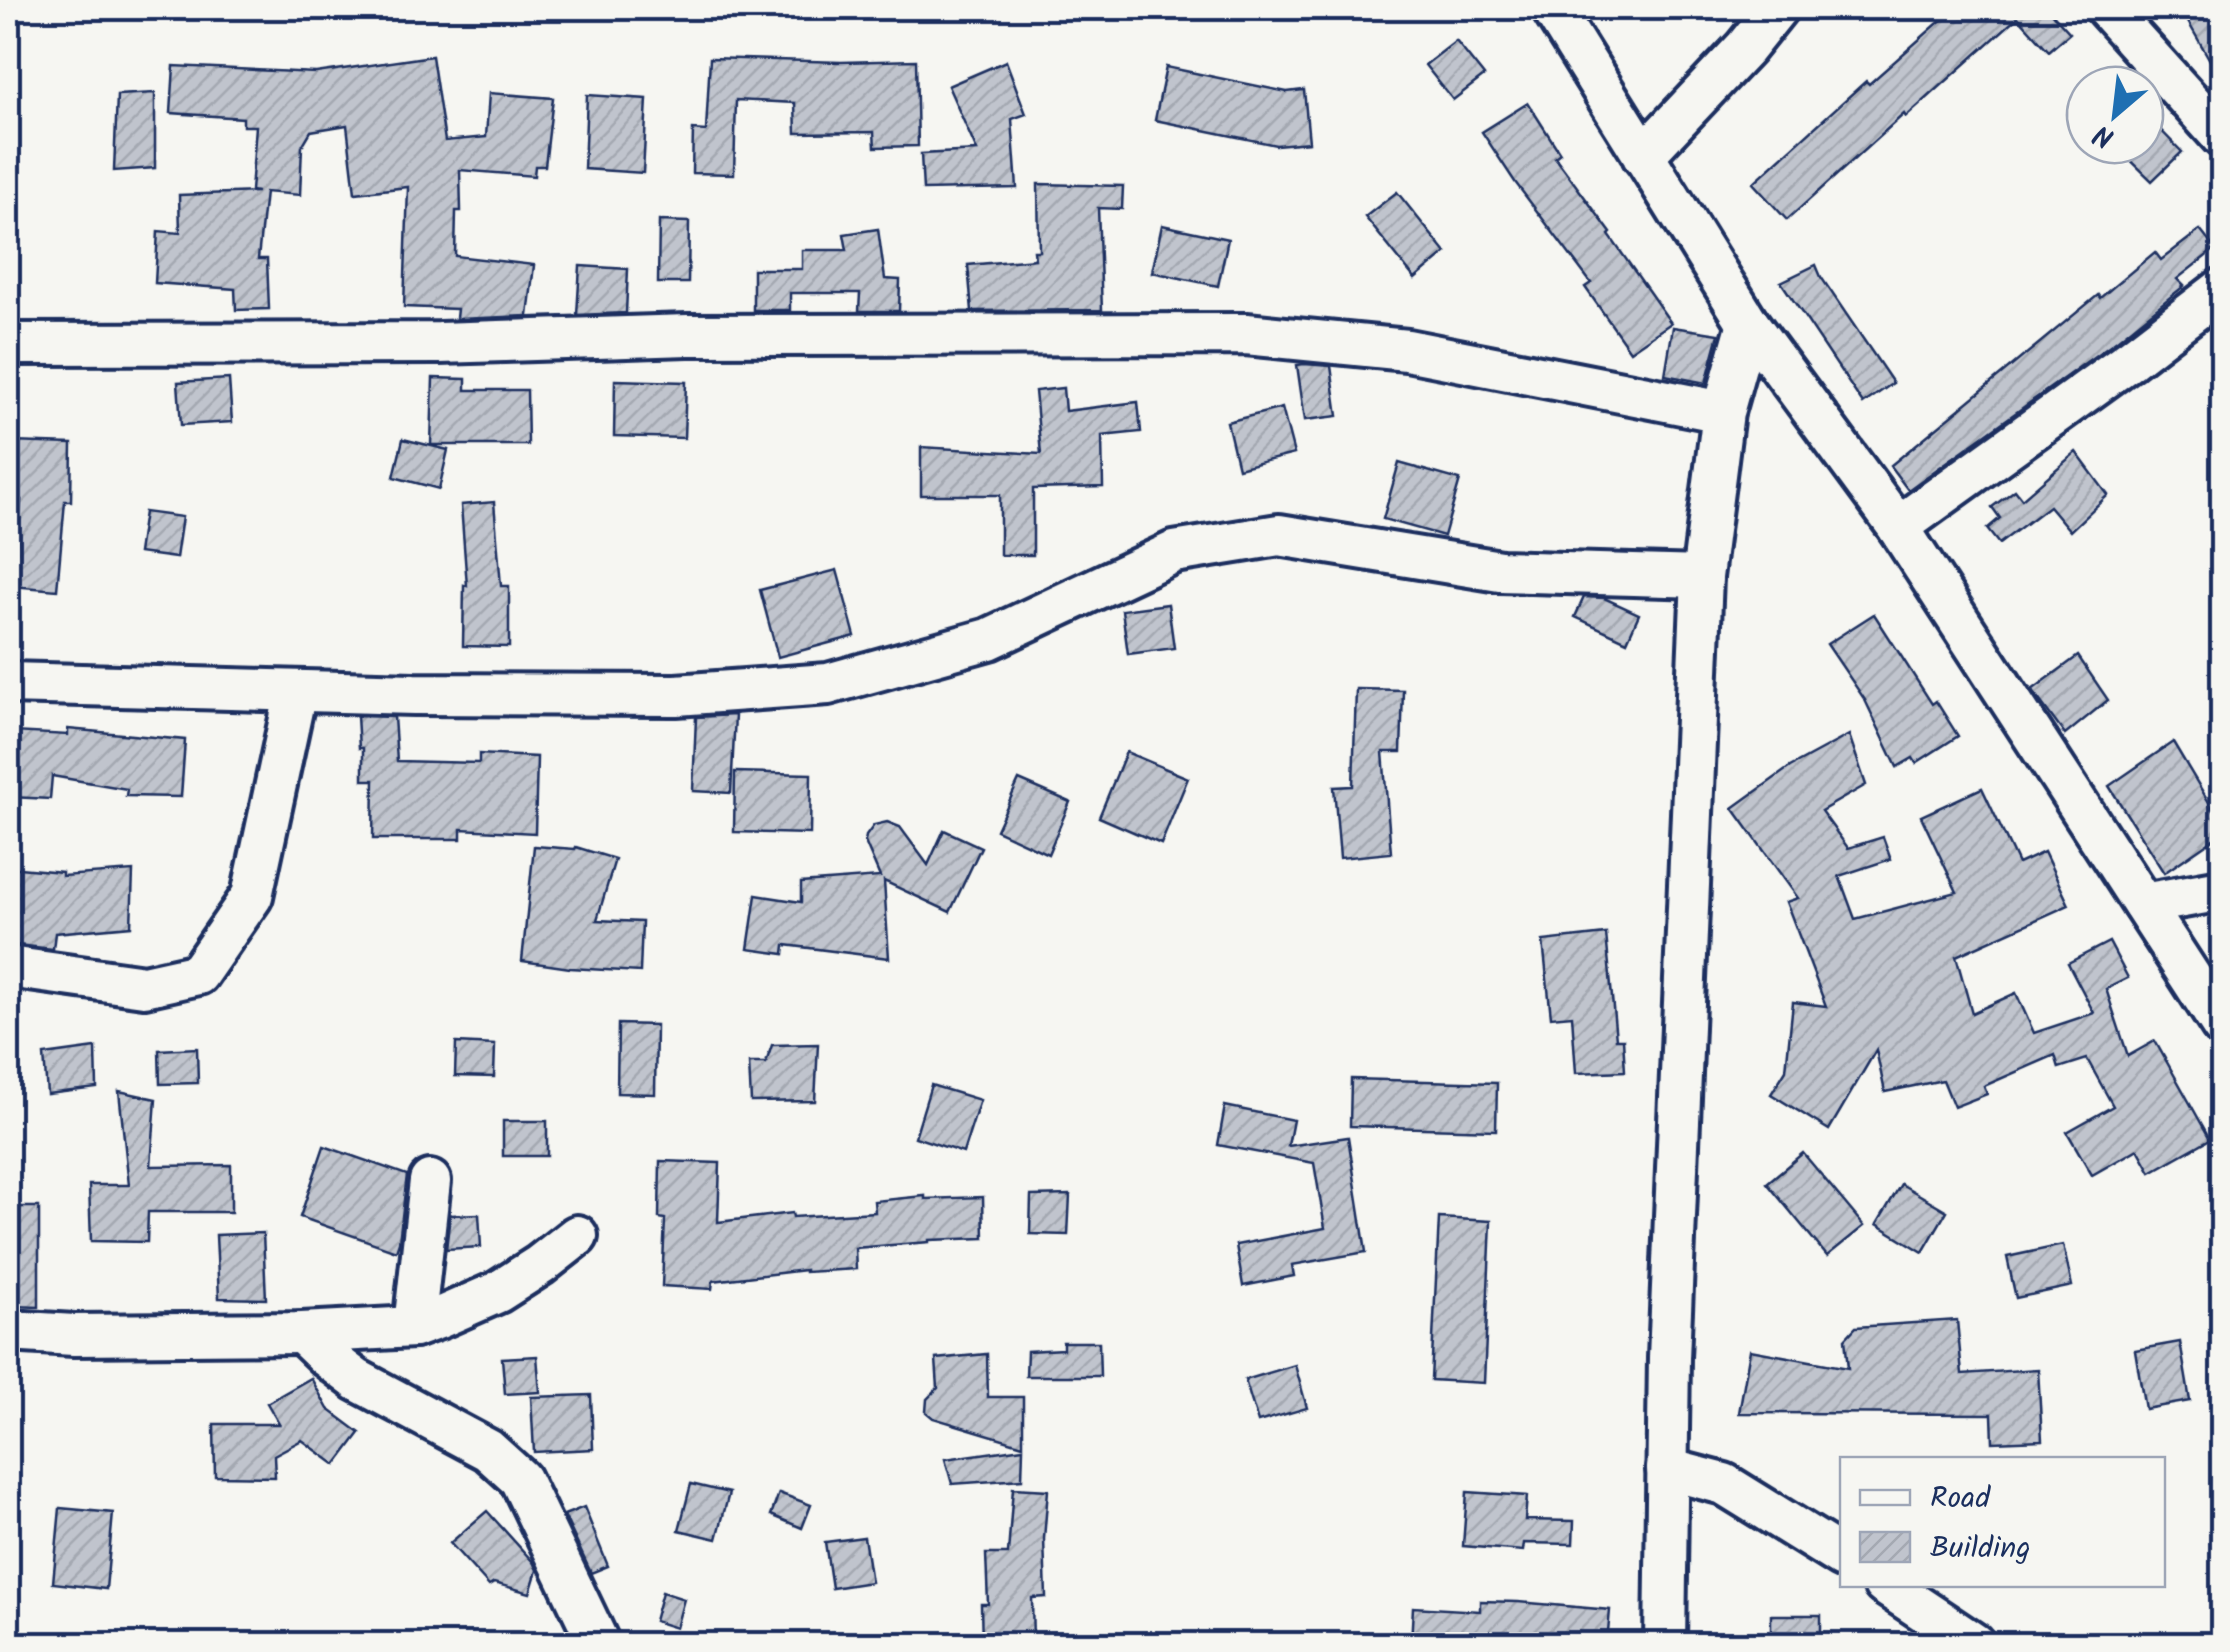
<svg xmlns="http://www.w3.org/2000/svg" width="2230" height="1652" font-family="Kalam,sans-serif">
  <defs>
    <pattern id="building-hatch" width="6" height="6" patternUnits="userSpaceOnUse" patternTransform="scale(2.5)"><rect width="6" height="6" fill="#c0c4cd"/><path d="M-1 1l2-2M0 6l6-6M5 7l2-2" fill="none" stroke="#a4a9b2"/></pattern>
  </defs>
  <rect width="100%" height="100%" fill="#f6f6f2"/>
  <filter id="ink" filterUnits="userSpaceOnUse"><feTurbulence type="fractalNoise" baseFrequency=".01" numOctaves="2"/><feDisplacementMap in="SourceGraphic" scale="20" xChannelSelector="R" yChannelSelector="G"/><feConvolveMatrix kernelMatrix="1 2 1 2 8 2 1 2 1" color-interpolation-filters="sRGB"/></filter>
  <g filter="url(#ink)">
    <g fill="url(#building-hatch)" stroke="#1b2f5e" stroke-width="2.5">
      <polygon points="1955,8 2047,8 2070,33 2049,51 2018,17 1906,117 1904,114 1787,220 1753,183 1866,81 1869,84"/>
      <polygon points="2209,8 2222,8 2222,81 2187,20"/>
      <polygon points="1456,41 1484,76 1453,100 1425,65"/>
      <polygon points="432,56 445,141 486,137 489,93 553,98 545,166 535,166 534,176 460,170 461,211 456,211 455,256 534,265 528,316 459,319 456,318 457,309 404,307 408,187 355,193 347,125 311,131 302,146 300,195 265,192 258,259 267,259 269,309 236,310 235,289 155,283 158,231 180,233 179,195 257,192 251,191 256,126 243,126 243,118 171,113 174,66 316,73"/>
      <polygon points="710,58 841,62 916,60 918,146 875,147 874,132 796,133 795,103 736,100 734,174 692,173 693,130 706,131"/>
      <polygon points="1006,61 1026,114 1012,119 1017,188 923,190 921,154 977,151 948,86"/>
      <polygon points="1166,67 1287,92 1304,90 1309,142 1276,145 1155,120"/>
      <polygon points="155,93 155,168 114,171 117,95"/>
      <polygon points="587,95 647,99 643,173 584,169"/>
      <polygon points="1528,103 1560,153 1555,157 1611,233 1609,235 1671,323 1630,351 1585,287 1591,283 1515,182 1482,132"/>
      <polygon points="2145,114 2182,152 2152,181 2115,145 2145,145"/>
      <polygon points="1038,184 1123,186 1122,209 1098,208 1102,310 972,311 968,265 1035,259 1034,251 1039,251"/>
      <polygon points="1397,192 1446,253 1415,279 1365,217"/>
      <polygon points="659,221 689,222 688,283 658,283"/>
      <polygon points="1162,225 1228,239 1218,286 1152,272"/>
      <polygon points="878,229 885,279 900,280 899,311 859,311 860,293 790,293 790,310 753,310 753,269 802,269 802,250 847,250 844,234"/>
      <polygon points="2200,230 2215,249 2177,279 2184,286 2117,340 1908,490 1890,466 2098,295 2100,298 2155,252 2161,260"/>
      <polygon points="1816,265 1821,277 1893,383 1863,404 1781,282"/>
      <polygon points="580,266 628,269 626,313 577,315"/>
      <polygon points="1673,327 1719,334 1706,383 1665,375"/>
      <polygon points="1304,364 1331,366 1338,416 1305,420 1297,365"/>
      <polygon points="433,378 466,379 466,390 527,390 528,445 431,445"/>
      <polygon points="229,379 232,422 181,425 178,382"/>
      <polygon points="615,380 686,382 684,438 614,436"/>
      <polygon points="1063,388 1065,411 1138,402 1141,432 1102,436 1103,487 1033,489 1033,555 1000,555 1000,495 921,495 921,447 1041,454 1035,391"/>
      <polygon points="1282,408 1294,454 1238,468 1227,422"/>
      <polygon points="403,439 448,450 439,489 394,477"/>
      <polygon points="11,442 72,444 71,501 65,501 57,590 13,586 21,500 10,499"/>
      <polygon points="2076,452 2108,495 2070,531 2049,506 1999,544 1987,529 2000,518 1992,507 2015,490 2022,499"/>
      <polygon points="1399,463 1460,480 1444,536 1383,519"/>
      <polygon points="494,502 501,586 509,586 509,647 463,646 464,585 467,586 461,505"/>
      <polygon points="144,512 182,517 176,558 138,553"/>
      <polygon points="837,570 855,636 778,657 760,590"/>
      <polygon points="1584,597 1604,598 1639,614 1627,641 1575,617"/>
      <polygon points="1168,604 1174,648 1128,654 1122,610"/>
      <polygon points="1874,614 1932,704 1936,701 1958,736 1916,763 1913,758 1897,767 1865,700 1827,644"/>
      <polygon points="2078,656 2108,700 2065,735 2032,690"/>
      <polygon points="1356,689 1403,690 1401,752 1383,752 1391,853 1340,858 1334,787 1353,786"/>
      <polygon points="735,715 731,793 693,791 696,717"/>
      <polygon points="357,716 394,717 397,761 479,763 479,754 537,757 535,833 461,829 461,839 373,839 374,780 363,780 363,748 359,748"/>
      <polygon points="68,729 185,740 181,797 126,796 127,789 52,776 50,799 11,797 14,732 68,735"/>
      <polygon points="1849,735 1866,785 1821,811 1848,848 1883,837 1891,859 1839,876 1855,919 1957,892 1921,816 1982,788 2018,864 2044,852 2069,905 1956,956 1972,1013 2016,993 2034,1033 2094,1013 2068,963 2109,942 2128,978 2106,989 2128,1056 2155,1041 2210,1139 2151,1172 2138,1149 2092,1175 2067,1132 2113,1106 2087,1059 2059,1068 2055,1055 1984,1086 1987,1094 1954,1107 1943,1080 1885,1092 1876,1050 1829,1130 1771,1094 1786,1070 1793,1002 1826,1006 1786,902 1798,898 1733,808 1790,767"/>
      <polygon points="2173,742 2222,824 2222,833 2164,873 2109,786"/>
      <polygon points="1126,752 1188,778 1161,844 1099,817"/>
      <polygon points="735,772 811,774 810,834 734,832"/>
      <polygon points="1019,780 1070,802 1048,854 996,830"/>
      <polygon points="887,822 900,827 928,865 944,830 981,847 950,912 884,881 889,958 785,945 784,954 748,949 756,895 801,902 801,883 880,877 865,842 866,836 874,825"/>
      <polygon points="534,846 575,849 576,847 615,859 597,920 642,922 640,972 570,968 522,961"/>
      <polygon points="8,867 62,872 62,876 133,871 131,926 55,933 53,949 8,944"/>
      <polygon points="1606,934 1616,1039 1623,1039 1625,1071 1576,1073 1572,1015 1551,1017 1543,941"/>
      <polygon points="618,1024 656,1025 655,1094 617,1093"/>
      <polygon points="456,1043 495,1045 494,1077 455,1076"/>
      <polygon points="818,1044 815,1101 751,1102 749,1063 766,1063 772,1045"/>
      <polygon points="96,1048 97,1088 47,1094 44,1055"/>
      <polygon points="197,1048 198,1083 160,1084 159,1050"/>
      <polygon points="1351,1079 1497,1083 1496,1130 1350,1126"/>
      <polygon points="931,1085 980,1100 963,1153 915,1137"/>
      <polygon points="119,1091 156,1099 151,1166 231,1165 231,1212 148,1212 147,1242 91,1241 89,1185 129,1185"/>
      <polygon points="1225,1106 1293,1120 1288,1146 1348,1137 1366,1252 1292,1265 1294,1276 1243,1286 1236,1245 1325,1228 1314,1163 1218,1145"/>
      <rect x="503" y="1121" width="44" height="35"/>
      <polygon points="324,1146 407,1175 399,1242 396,1251 300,1217"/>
      <polygon points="1803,1153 1864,1226 1827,1256 1767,1183"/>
      <polygon points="660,1161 720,1163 718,1222 792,1213 793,1217 875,1212 874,1201 925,1196 925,1199 983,1197 984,1238 929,1240 929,1242 855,1248 856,1269 805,1272 805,1270 713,1281 712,1289 662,1286 665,1219 659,1218"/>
      <polygon points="1901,1184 1947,1211 1923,1252 1877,1224"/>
      <polygon points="1070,1195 1068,1235 1030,1234 1031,1196"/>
      <polygon points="12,1207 39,1207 39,1307 14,1306"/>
      <polygon points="479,1214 481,1247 446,1249 450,1215"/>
      <polygon points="1439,1218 1491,1221 1484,1383 1431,1380"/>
      <polygon points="263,1233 266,1299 219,1298 216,1235"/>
      <polygon points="2063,1245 2072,1286 2016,1298 2007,1257"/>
      <polygon points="1957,1320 1962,1374 2038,1369 2042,1440 1993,1442 1992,1414 1739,1413 1750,1350 1848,1368 1845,1339 1856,1327"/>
      <polygon points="1063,1342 1099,1342 1100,1376 1026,1376 1027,1351 1063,1349"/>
      <polygon points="2180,1342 2190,1401 2145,1409 2135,1350"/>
      <polygon points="987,1354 988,1397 1023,1397 1023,1445 933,1418 926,1412 927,1399 938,1388 936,1359"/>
      <polygon points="537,1356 540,1392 505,1394 502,1358"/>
      <polygon points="1295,1365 1307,1408 1258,1422 1245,1380"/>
      <polygon points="311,1378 328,1409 360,1433 336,1465 302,1440 274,1455 275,1477 215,1476 214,1424 279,1424 267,1403"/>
      <polygon points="591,1395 593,1449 534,1452 531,1397"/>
      <polygon points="1023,1448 1022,1479 952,1484 945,1459"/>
      <polygon points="691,1484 729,1493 717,1539 679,1530"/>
      <polygon points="1013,1488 1048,1490 1044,1539 1046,1597 1032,1598 1033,1644 982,1644 981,1604 988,1604 986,1554 1008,1554"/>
      <polygon points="1467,1492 1527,1496 1525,1520 1574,1521 1573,1544 1524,1543 1523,1551 1463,1546"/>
      <polygon points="779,1493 811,1505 802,1528 771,1515"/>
      <polygon points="584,1507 608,1566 591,1573 564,1515"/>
      <polygon points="60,1508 113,1513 106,1589 53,1583"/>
      <polygon points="487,1511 533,1562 537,1570 530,1593 494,1583 489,1586 450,1543"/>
      <polygon points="864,1537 871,1582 832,1588 825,1542"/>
      <polygon points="662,1592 684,1599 676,1628 654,1621"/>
      <polygon points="1480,1601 1518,1602 1610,1610 1607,1644 1411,1644 1413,1607 1480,1611"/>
      <rect x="1771" y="1615" width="50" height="29"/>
    </g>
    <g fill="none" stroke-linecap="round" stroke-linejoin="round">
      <defs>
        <g id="minor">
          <polyline points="1552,8 1748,323 1898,527 2222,1026"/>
          <polyline points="2106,8 2222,137"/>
          <polyline points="1643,156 1745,48 1777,8"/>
          <polyline points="8,344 439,343 688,335 1246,334 1407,350 1723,412"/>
          <polyline points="1898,527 2131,359 2222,289"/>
          <polyline points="8,683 414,694 676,695 828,684 989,639 1174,552 1279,535 1500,571 1702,577"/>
          <polyline points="2143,904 2222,890"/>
          <polyline points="8,967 144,986 198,974 252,896 296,691"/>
          <polyline points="414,1327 430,1181"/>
          <polyline points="8,1331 74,1335 302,1333 414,1327 439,1318 498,1292 540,1265 577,1236"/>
          <polyline points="302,1333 327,1357 357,1380 488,1450 520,1479 599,1644"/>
          <polyline points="1667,1469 1724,1484 1842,1557"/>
          <polyline points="1884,1584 1974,1644"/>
          <polyline points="1665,1644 1669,1358 1702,577 1723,412 1748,323"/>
        </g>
      </defs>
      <use href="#minor" stroke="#1b2f5e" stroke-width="48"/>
      <use href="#minor" stroke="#f6f6f2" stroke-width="40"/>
    </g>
  </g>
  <rect width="2230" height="1652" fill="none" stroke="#f6f6f2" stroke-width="40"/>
  <rect x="20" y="20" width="2190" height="1612" fill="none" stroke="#1b2f5e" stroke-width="4" filter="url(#ink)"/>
  <rect x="1840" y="1457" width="325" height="130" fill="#f6f6f2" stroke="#9ea6b7" stroke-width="2.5"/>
  <rect x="1860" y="1490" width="50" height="15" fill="#f6f6f2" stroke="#9ea6b7" stroke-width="2.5"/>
  <text x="1930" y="1507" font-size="30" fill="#1b2f5e">Road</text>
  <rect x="1860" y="1532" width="50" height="30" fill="url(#building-hatch)" stroke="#9ea6b7" stroke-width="2.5"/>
  <text x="1930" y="1557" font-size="30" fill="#1b2f5e">Building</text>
  <g transform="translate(2115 115) rotate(208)"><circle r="48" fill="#f6f6f2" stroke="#9ea6b7" stroke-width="2.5"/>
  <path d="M0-8L18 38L0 25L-18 38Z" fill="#1f6fb2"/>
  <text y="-15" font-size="28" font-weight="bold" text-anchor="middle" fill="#1b2f5e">N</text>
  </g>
</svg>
